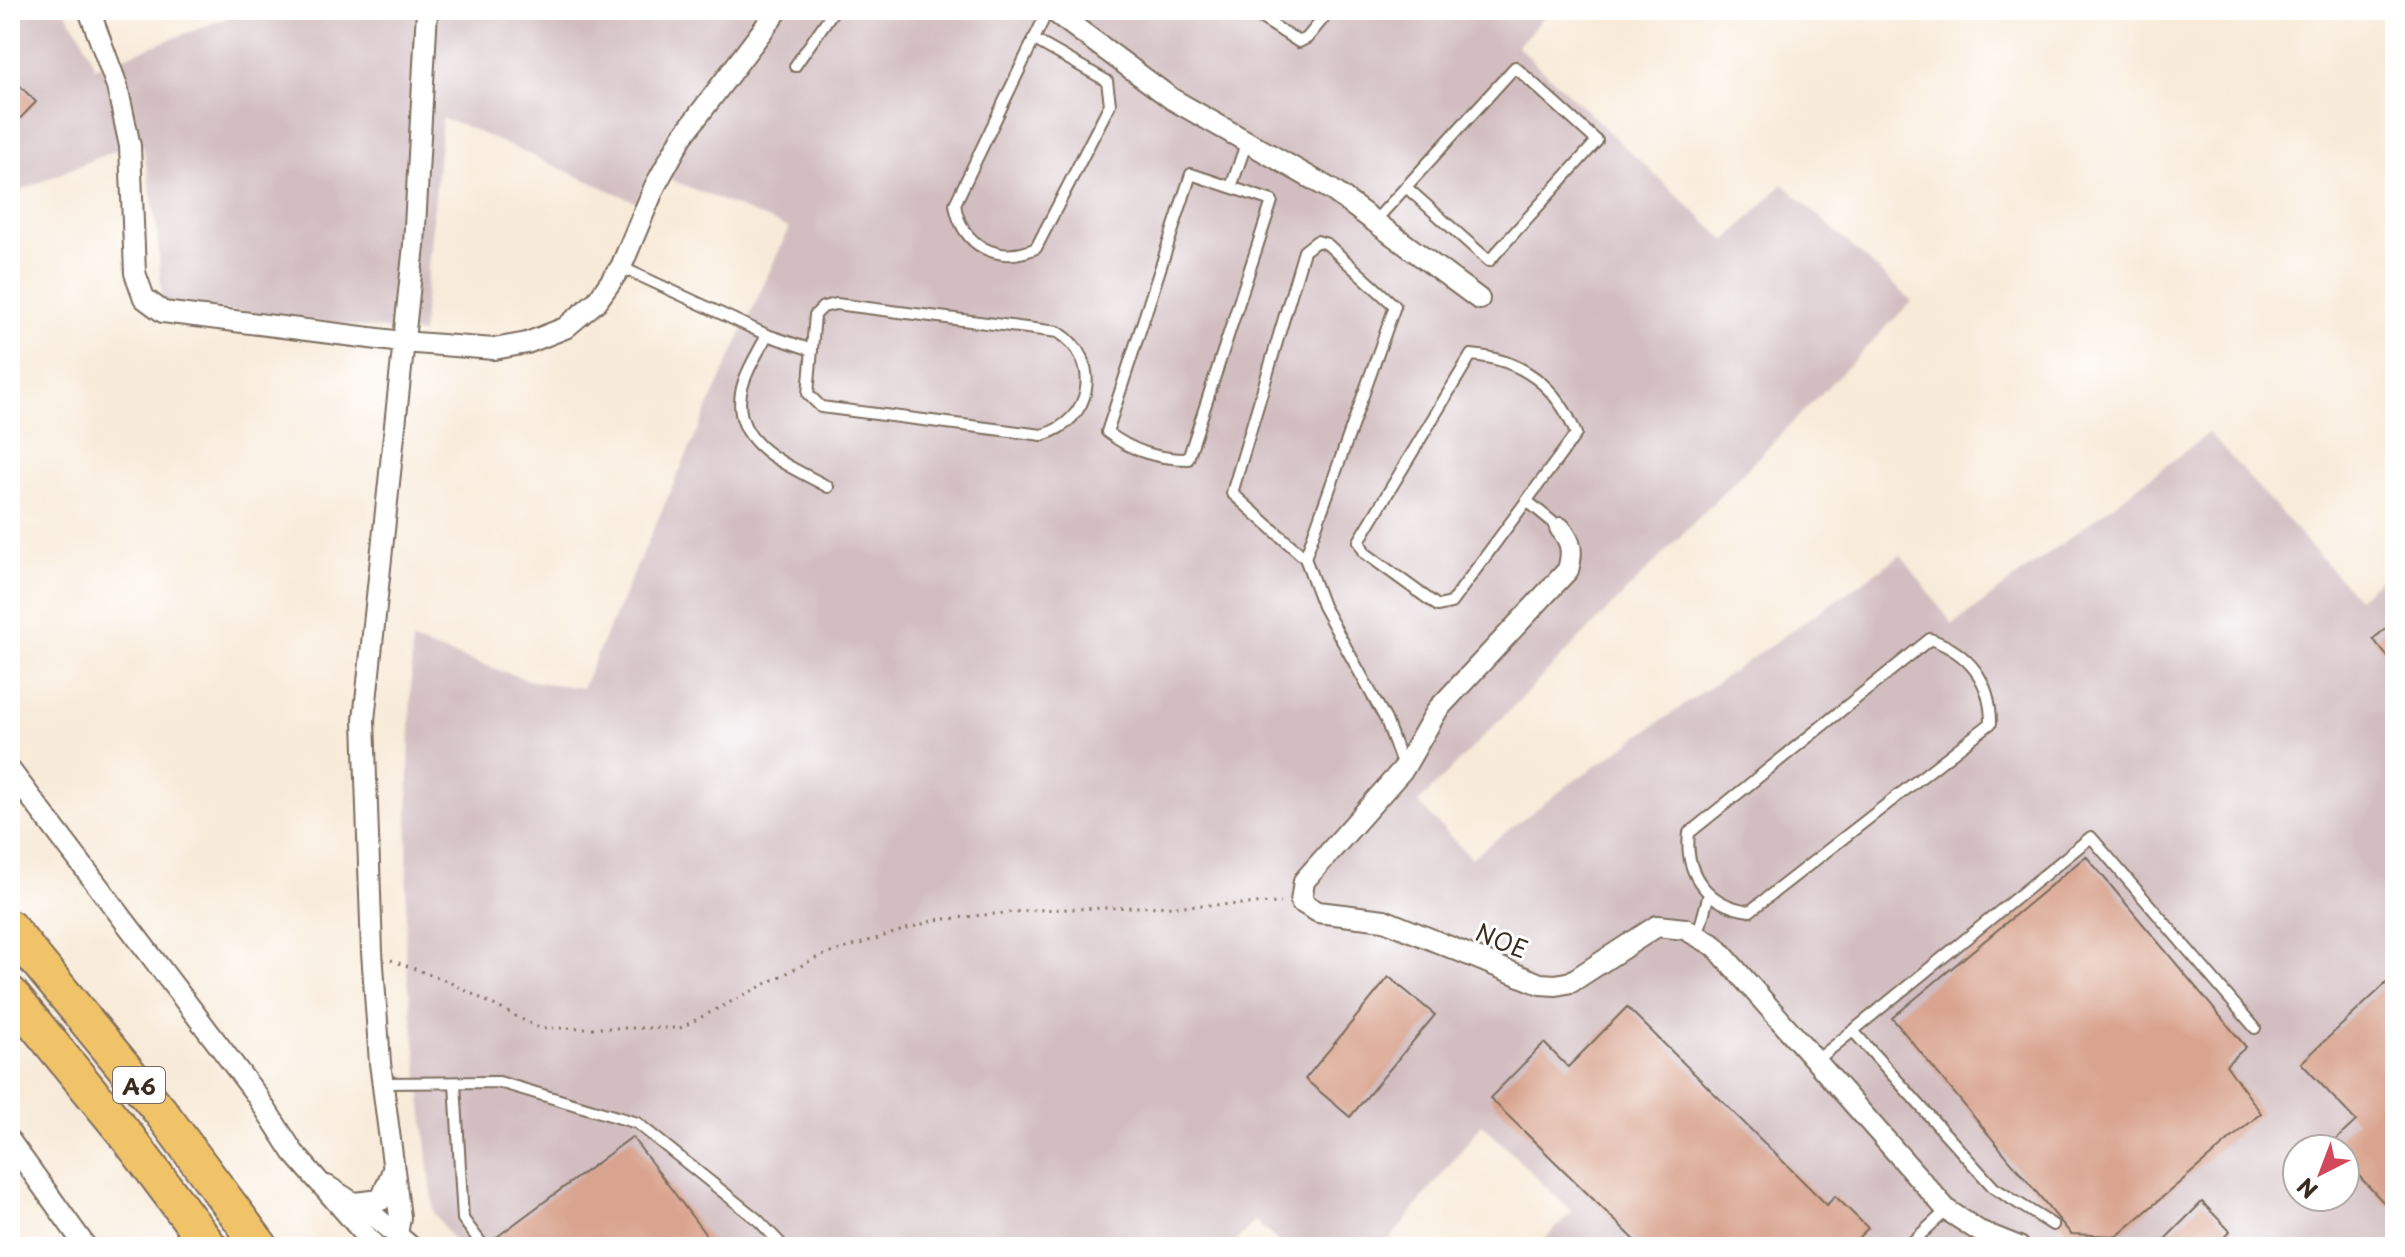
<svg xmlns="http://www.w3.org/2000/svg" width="2405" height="1257" font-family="'Playpen Sans',sans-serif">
  <rect width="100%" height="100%" fill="#fff"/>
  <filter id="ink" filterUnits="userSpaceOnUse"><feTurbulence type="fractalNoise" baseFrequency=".0125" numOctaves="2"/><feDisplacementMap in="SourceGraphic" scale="16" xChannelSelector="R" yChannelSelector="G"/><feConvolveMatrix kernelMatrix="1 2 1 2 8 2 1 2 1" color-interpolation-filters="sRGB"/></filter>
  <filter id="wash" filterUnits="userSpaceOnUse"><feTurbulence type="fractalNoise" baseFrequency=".006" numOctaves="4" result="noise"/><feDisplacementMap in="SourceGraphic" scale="32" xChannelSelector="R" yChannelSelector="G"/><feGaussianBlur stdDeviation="1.8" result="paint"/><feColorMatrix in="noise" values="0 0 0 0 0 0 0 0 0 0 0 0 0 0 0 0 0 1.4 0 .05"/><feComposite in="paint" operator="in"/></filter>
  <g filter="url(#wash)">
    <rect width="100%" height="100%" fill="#f8ead8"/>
    <path fill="#d2bec1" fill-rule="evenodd" d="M10 10H64L82 37 95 68 248 10H1551L1517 46 1726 241 1783 184 1912 301 1418 803 1471 858 1574 781 1901 555 1953 625 2209 433 2357 598 2395 568V1247H1537L1572 1212 1482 1124 1384 1247H1284L1255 1221 1230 1247H458L434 1213 405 952 412 641 531 681 582 688 789 228 649 171 636 202 460 124 442 119 422 334 162 303 157 229 143 145 111 152 10 195ZM2297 1149H2345V1197H2297Z"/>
    <g id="blocks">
      <g fill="#d9a48f">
        <polygon points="10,76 36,102 10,129"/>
        <polygon points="2395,621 2395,666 2373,639"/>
        <polygon points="2086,856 2246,1047 2226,1065 2261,1113 2117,1236 2071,1234 1892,1018"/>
        <polygon points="2395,975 2395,1198 2387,1206 2345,1161 2345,1149 2326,1149 2356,1121 2301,1063"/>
        <polygon points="1389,977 1435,1015 1350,1117 1305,1079"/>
        <polygon points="1627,1007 1827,1205 1835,1196 1868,1228 1849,1247 1642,1247 1490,1098 1544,1043 1568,1067"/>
        <polygon points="632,1137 715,1247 492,1247 490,1242"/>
        <polygon points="2202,1202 2230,1231 2215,1247 2157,1247"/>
      </g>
    </g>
  </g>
  <g filter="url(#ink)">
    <use href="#blocks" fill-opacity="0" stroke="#7d6d5f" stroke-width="2"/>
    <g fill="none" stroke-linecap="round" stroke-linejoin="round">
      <defs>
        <g id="service">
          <polyline points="1249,10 1299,42 1307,38 1330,10"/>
          <path d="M1033 39 1107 81 1110 104 1036 248C999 265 961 246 955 204L1048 10"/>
          <polyline points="795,66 834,10"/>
          <path d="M1191 174 1272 201 1188 459C1157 459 1132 451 1107 432Z"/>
          <polyline points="1231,187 1246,144"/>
          <polyline points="1374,222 1515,67 1597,141 1489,261 1406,187"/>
          <polyline points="621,267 767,335 812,350"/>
          <path d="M836 304 1058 332C1103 360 1093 421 1042 435L821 407 808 394 815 315 823 307Z"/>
          <path d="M767 335C758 353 744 374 741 393 732 446 791 466 828 487"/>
          <path d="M1471 355C1522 359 1558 387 1576 434L1451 603 1438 606 1365 553 1359 541Z"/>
          <polyline points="1527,501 1560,528"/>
          <polyline points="1305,558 1232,493 1304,251 1317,241 1327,244 1395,306 1305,558 1323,606 1386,720 1403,766"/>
          <path d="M1930 639C1969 653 1991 681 1991 723L1750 911C1709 906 1684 875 1689 833Z"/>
          <polyline points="1698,934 1709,894"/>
          <polyline points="1853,1031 1994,1188 2053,1225"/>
          <polyline points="1817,1060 2091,837 2255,1028"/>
          <polyline points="382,1083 499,1082 637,1123 758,1220 784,1247"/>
          <polyline points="455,1083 463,1219 484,1247"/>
          <polyline points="1907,1247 1947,1210"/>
        </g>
        <g id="minor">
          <polyline points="89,10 117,86 130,146 135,273 144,298 163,312 402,342 494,349 527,343 565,328 597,301 621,267 655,186 682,137 778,10"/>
          <polyline points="1052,10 1172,99 1332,190 1479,299"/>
          <path d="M1560 528C1572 542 1573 552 1568 570L1438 709 1404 768 1304 881 1301 902 1318 912 1384 920 1540 984 1556 985 1571 982 1657 926 1685 929 1715 946 1947 1210 1979 1231 2019 1247"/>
          <polyline points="10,770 255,1093 293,1152 376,1247"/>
          <polyline points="10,1141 86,1247"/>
          <polyline points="327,1186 377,1218 411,1247"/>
          <polyline points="355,1203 381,1200 393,1170"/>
          <polyline points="395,1247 400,1217 380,1063 372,952 364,720 414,245 427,10"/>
        </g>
        <g id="motorway">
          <polyline points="10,928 160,1111 261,1247"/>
          <polyline points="10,993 126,1135 210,1247"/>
        </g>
      </defs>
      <use href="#service" stroke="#7d6d5f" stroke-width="14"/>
      <use href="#minor" stroke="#7d6d5f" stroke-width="24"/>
      <use href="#motorway" stroke="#7d6d5f" stroke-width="38"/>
      <polyline stroke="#7d6d5f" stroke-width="3" stroke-dasharray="2 6" stroke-linecap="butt" points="391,960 449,982 539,1028 680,1028 818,957 935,920 1034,910 1281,903"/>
      <use href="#service" stroke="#fff" stroke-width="10"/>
      <use href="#minor" stroke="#fff" stroke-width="20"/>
      <use href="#motorway" stroke="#f1c369" stroke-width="34"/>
    </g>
  </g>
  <g text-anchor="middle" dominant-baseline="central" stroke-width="6" stroke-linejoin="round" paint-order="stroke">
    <rect fill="#fff" stroke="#766a62" stroke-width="2" x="113" y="1067" width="52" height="36" rx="6"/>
    <g font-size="22" font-weight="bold" fill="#3b2a1e">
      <text x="139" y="1085">Α6</text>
    </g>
    <g font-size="24" fill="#3b2a1e" stroke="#fff">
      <text transform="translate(1502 940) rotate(22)">NOE</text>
    </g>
  </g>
  <rect width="2405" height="1257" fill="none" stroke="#fff" stroke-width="40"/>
  <g transform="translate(2321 1173) rotate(222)"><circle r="38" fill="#ffffff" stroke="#b1aaa5" stroke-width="2"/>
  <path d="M0-6L14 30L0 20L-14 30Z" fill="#d1495b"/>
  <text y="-12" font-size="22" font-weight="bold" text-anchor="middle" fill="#3b2a1e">N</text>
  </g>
</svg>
